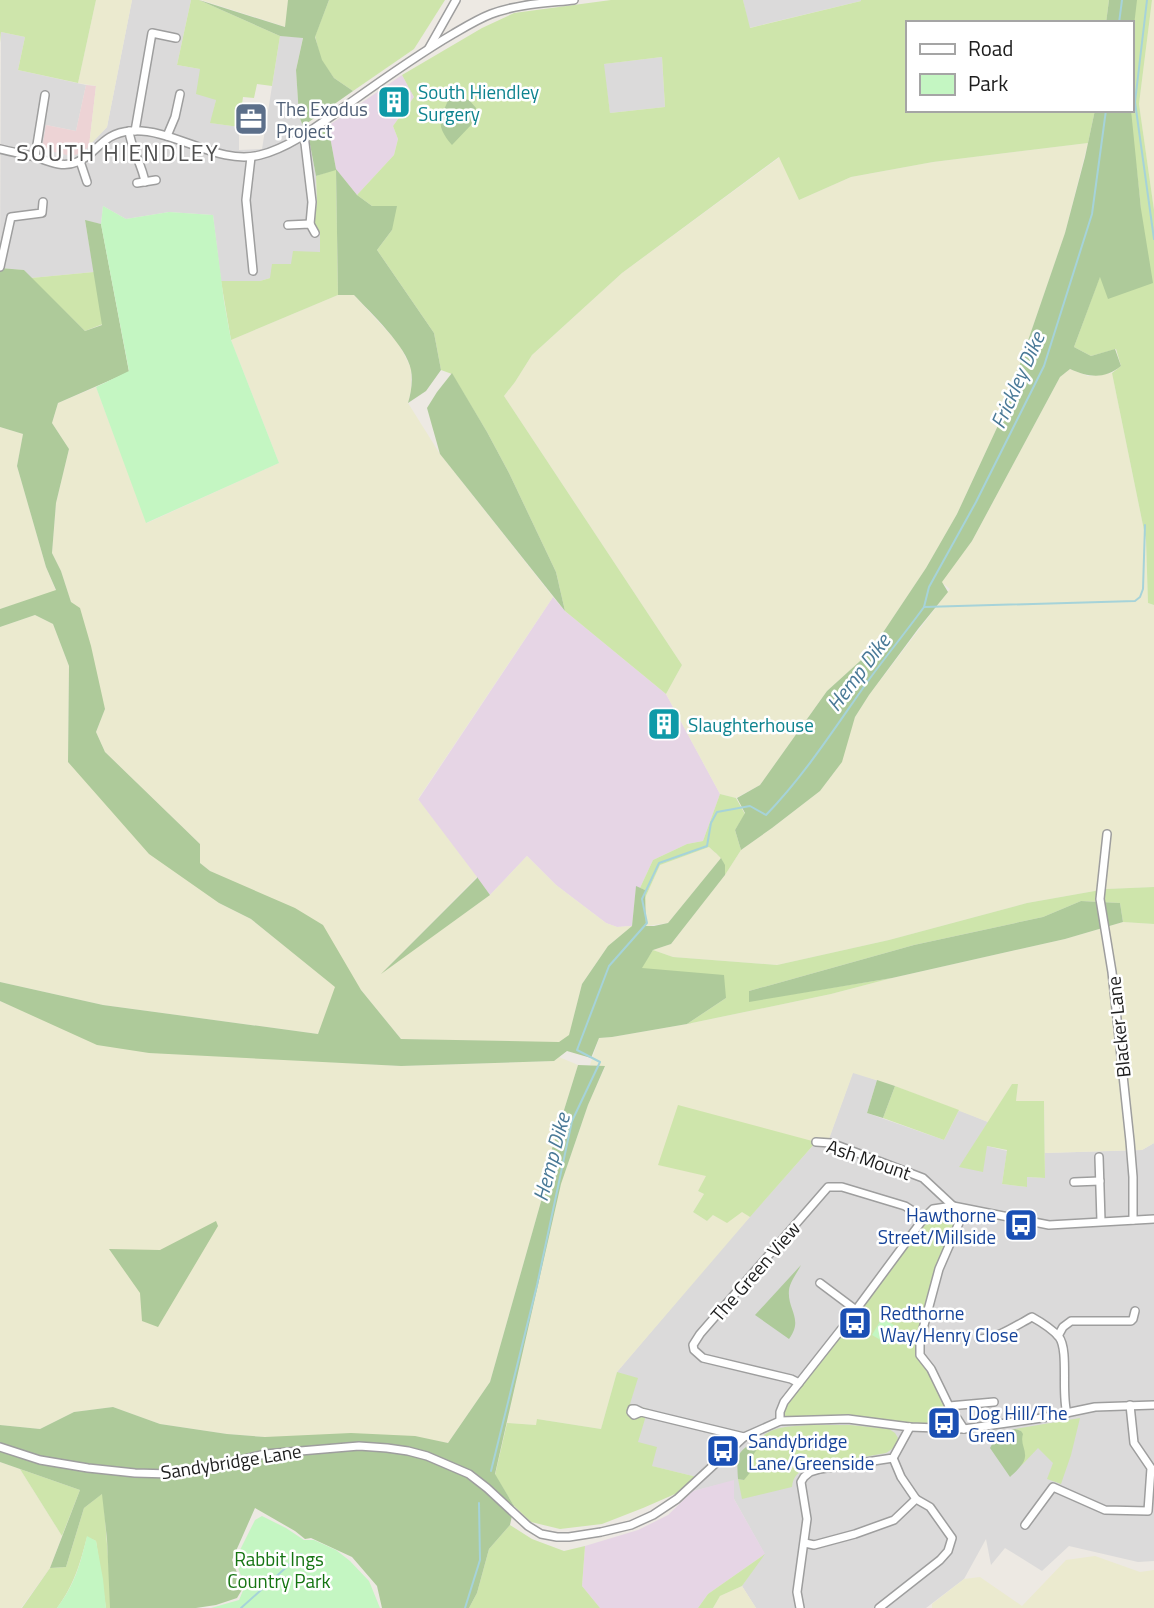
<svg xmlns="http://www.w3.org/2000/svg" width="1154" height="1608" font-family="'Titillium Web',sans-serif">
  <rect width="100%" height="100%" fill="#ede9e3"/>
  <g fill="#dbdada">
    <polygon points="132,0 191,0 177,65 200,69 216,100 211,123 239,127 239,150 262,149 280,36 303,37 296,70 299,116 309,139 316,176 317,202 314,224 320,232 320,252 292,264 270,278 260,281 221,281 213,215 169,212 126,219 103,206 101,224 85,221 94,272 31,278 24,270 0,268 1,32 25,37 18,70 86,85 76,131 46,125 82,153 107,127"/>
    <polygon points="743,0 861,0 861,1 749,28"/>
    <polygon points="662,57 665,107 610,113 603,64"/>
    <polygon points="853,1072 877,1080 867,1113 944,1140 959,1110 988,1122 960,1167 987,1146 1007,1151 1002,1184 1027,1187 1027,1177 1045,1178 1045,1153 1142,1150 1154,1143 1154,1561 1138,1562 1069,1546 1042,1571 1005,1548 991,1565 986,1539 964,1579 926,1608 756,1608 742,1586 764,1553 734,1499 734,1481 693,1491 697,1477 651,1466 638,1442 630,1404 617,1372 723,1247 816,1142 827,1144"/>
  </g>
  <polygon fill="#edd3d5" points="86,85 96,86 89,146 82,153 71,156 42,149 46,125 76,131"/>
  <g fill="#e6d5e5">
    <polygon points="402,75 414,97 393,126 398,139 394,155 357,195 336,169 328,126"/>
    <polygon points="553,597 565,611 666,694 720,794 703,841 687,844 653,860 640,888 636,887 632,926 617,927 606,923 556,885 527,856 490,895 418,800"/>
    <polygon points="734,1480 734,1499 765,1554 708,1594 698,1608 600,1608 582,1586 585,1546 638,1530 668,1515 693,1491"/>
  </g>
  <g fill="#ebeacf">
    <polygon points="96,0 132,0 107,127 89,146 96,86 78,83"/>
    <polygon points="201,0 288,0 286,27 261,19"/>
    <polygon points="1152,0 1154,0 1154,210 1139,104"/>
    <polygon points="1088,143 1065,233 1001,419 957,514 926,568 870,652 827,691 760,785 736,798 720,794 666,694 682,665 504,396 515,382 532,355 622,273 780,157 799,200 851,177 933,162"/>
    <polygon points="338,295 354,295 399,344 411,368 411,391 408,403 440,454 553,597 418,799 477,877 385,970 490,895 527,856 556,885 606,923 617,927 632,926 608,946 582,984 569,1036 558,1043 401,1039 361,990 200,863 200,844 105,752 96,732 105,709 61,571 52,553 56,503 69,449 52,423 58,403 96,387 147,523 279,463 231,340"/>
    <polygon points="1070,369 1088,376 1112,373 1146,540 1148,603 1154,605 1154,887 1106,889 1027,903 889,940 777,965 673,957 653,950 671,944 725,875 741,850 772,828 820,791 839,766 855,717 869,695 950,589 941,582 972,541 1060,377"/>
    <polygon points="0,427 23,434 17,466 46,567 56,591 0,609"/>
    <polygon points="35,615 53,624 69,666 68,762 219,903 251,919 336,987 318,1034 103,1005 0,982 0,627"/>
    <polygon points="709,847 721,858 668,923 646,926 645,898 660,865"/>
    <polygon points="1123,922 1154,924 1154,1143 1142,1150 1045,1153 1044,1101 1016,1101 1018,1084 1012,1084 988,1122 895,1086 853,1073 829,1139 816,1142 707,1176 698,1191 704,1194 693,1212 707,1221 713,1215 742,1211 750,1217 617,1372 601,1429 537,1419 537,1425 507,1423 561,1184 588,1105 605,1067 590,1065 599,1038 612,1037 687,1024 831,994 892,978 1065,939"/>
    <polygon points="0,1001 44,1020 257,1058 401,1066 554,1061 559,1057 578,1065 551,1152 542,1198 490,1382 448,1443 421,1438 265,1437 227,1434 160,1424 113,1407 74,1412 40,1429 0,1425"/>
    <polygon points="0,1462 20,1469 62,1536 50,1568 21,1608 0,1608"/>
    <polygon points="1095,1556 1140,1572 1154,1570 1154,1608 932,1608 932,1604 964,1579 980,1577 1022,1606 1066,1560"/>
    <polygon points="742,1586 756,1608 713,1608 720,1596"/>
  </g>
  <g fill="#cee5ab" fill-rule="evenodd">
    <polygon points="0,0 96,0 78,83 18,70 25,37 1,32 0,43"/>
    <polygon points="191,0 199,0 280,36 272,86 257,84 254,98 243,97 239,127 210,123 216,100 196,94 200,69 177,65"/>
    <polygon points="329,0 445,0 414,49 353,91 334,78 321,60 315,36"/>
    <path d="M611 0H743L750 28 861 1V0H1109L1106 23H907V110H1095L1088 143 933 162 851 177 799 200 779 157 622 273 532 355 515 382 504 396 682 665 666 694 565 611 556 572 509 473 487 432 452 374 441 370 434 333 377 250 392 230 372 206 357 195 394 155 398 139 393 126 414 97 402 75 482 28 514 13ZM662 57 665 107 610 113 604 64Z"/>
    <polygon points="1135,0 1152,0 1139,104 1154,210 1154,605 1148,603 1146,540 1112,373 1121,366 1116,349 1091,356 1074,347 1100,276 1141,209 1137,172 1128,110 1131,110 1131,42"/>
    <polygon points="336,169 338,295 231,340 221,281 260,281 270,278 272,264 291,264 293,251 320,252 320,232 314,224 317,202 316,176"/>
    <polygon points="94,272 103,324 85,331 31,278"/>
    <path d="M720 794 736 798 745 814 735 830 741 850 725 875C725 859 720 857 709 847L660 865 645 898V890L640 888 653 860 687 844 703 841Z"/>
    <polygon points="1154,887 1154,924 1123,922 1120,903 1081,901 1043,917 914,945 749,991 749,1001 892,978 831,994 687,1024 726,998 641,968 653,950 673,957 777,965 889,940 1027,903 1106,889"/>
    <polygon points="1012,1084 1018,1084 1016,1101 1044,1101 1045,1178 1027,1177 1027,1187 1002,1184 1007,1150 987,1146 983,1172 959,1167"/>
    <polygon points="895,1086 959,1110 944,1140 883,1118"/>
    <polygon points="678,1105 816,1142 750,1217 742,1212 727,1223 713,1215 707,1221 693,1212 704,1194 698,1191 706,1176 658,1165"/>
    <polygon points="965,1209 952,1237 919,1349 964,1429 847,1419 780,1421 782,1406 924,1218"/>
    <polygon points="617,1372 638,1378 630,1404 648,1409 638,1442 657,1447 652,1466 697,1477 682,1491 643,1508 602,1524 560,1529 531,1522 514,1506 495,1475 507,1423 536,1425 537,1419 601,1429"/>
    <polygon points="1080,1418 1071,1455 1061,1484 1047,1479 1053,1463 1038,1448 1021,1466 1025,1456 1021,1441 1021,1431 1015,1429"/>
    <path d="M810 1425H850L889 1429 895 1433 898 1438 895 1447 886 1453 809 1467C798 1472 793 1476 792 1487L742 1499 738 1479 744 1480 750 1466 751 1456 759 1446 757 1440C775 1425 788 1427 810 1425Z"/>
    <polygon points="20,1469 80,1490 62,1536"/>
    <path d="M103 1493 112 1608H106L96 1541 87 1537C80 1564 74 1585 57 1608H22L50 1568 66 1567 84 1508Z"/>
    <polygon points="510,1525 532,1539 564,1551 585,1546 582,1586 600,1608 469,1608 477,1593 489,1549"/>
    <polygon points="765,1554 742,1586 720,1596 713,1608 698,1608 708,1594"/>
  </g>
  <g fill="#aeca9a">
    <polygon points="199,0 285,27 288,0 329,0 315,37 322,60 334,78 353,91 303,126 299,116 296,70 303,38 280,36"/>
    <polygon points="1109,0 1137,0 1131,51 1131,23 1106,23"/>
    <path d="M458 95 470 101 476 108 471 125 452 145C435 125 440 120 449 98Z"/>
    <path d="M1095 110H1131L1141 209 1153 283 1108 299 1100 277 1074 347 1091 356 1115 349 1121 366C1103 380 1089 377 1070 369L1060 377 972 541 942 582 948 592 918 629 869 695 855 717 842 762 820 791 772 828 741 850 735 830 745 813 737 798 760 785 827 691 870 652 926 568 957 514 1001 419 1032 329 1065 233 1085 157Z"/>
    <path d="M328 126 336 169 357 195 372 206H397L392 230 377 250 434 333 441 370 426 391 408 403C411 393 413 381 411 370 407 347 371 313 354 295H338L336 170 316 176 309 139Z"/>
    <polygon points="85,220 101,224 129,372 58,403 52,423 69,449 56,503 52,553 61,571 71,602 80,608 91,646 105,709 96,732 105,752 200,844 200,863 210,871 295,908 323,925 361,990 401,1039 559,1042 569,1035 582,984 608,946 632,926 636,886 645,890 646,926 654,926 668,923 721,858 725,865 725,875 671,944 653,950 642,968 724,975 726,998 687,1024 612,1037 599,1038 591,1058 567,1051 554,1061 401,1066 149,1053 97,1045 0,1001 0,982 103,1005 318,1034 335,987 251,919 219,903 149,854 68,762 69,666 53,624 35,615 0,627 0,609 56,590 46,567 17,466 23,434 0,427 0,268 24,270 85,331 102,325"/>
    <polygon points="452,373 487,432 509,473 556,572 565,611 440,454 427,408 437,392"/>
    <polygon points="477,877 490,895 381,974 477,878"/>
    <polygon points="1081,901 1120,903 1123,922 1065,939 892,978 749,1002 749,991 914,945 1043,917"/>
    <polygon points="578,1065 605,1066 588,1105 561,1184 495,1474 514,1506 510,1525 489,1549 477,1593 469,1608 382,1608 377,1586 352,1557 311,1538 305,1539 295,1531 255,1508 232,1560 243,1588 237,1598 216,1605 196,1608 110,1608 107,1539 102,1494 84,1508 66,1567 50,1568 80,1490 0,1462 0,1425 40,1429 74,1412 113,1407 160,1424 227,1434 265,1437 351,1433 415,1436 448,1443 490,1382 542,1198 551,1152"/>
    <polygon points="877,1080 895,1086 883,1118 867,1113"/>
    <polygon points="216,1221 218,1226 158,1327 142,1321 140,1293 109,1249 160,1250"/>
    <path d="M801 1265C797 1273 790 1282 789 1290 787 1310 804 1319 789 1339L755 1315Z"/>
    <path d="M1015 1429 1021 1431 1023 1434C1020 1443 1026 1449 1025 1457 1024 1465 1015 1472 1010 1477L990 1448 998 1433Z"/>
    <path d="M757 1440 759 1446C755 1454 746 1460 753 1469L744 1480 738 1479C737 1455 735 1453 757 1440Z"/>
  </g>
  <g fill="#c4f6c2">
    <polygon points="103,206 126,219 169,212 213,215 224,301 231,340 279,463 146,523 96,387 129,371 101,224"/>
    <polygon points="882,1318 899,1328 889,1345 872,1335"/>
    <polygon points="262,1516 286,1528 304,1540 314,1540 336,1550 350,1561 369,1581 380,1608 211,1608 239,1600 245,1586 235,1560 255,1520"/>
    <path d="M87 1536 96 1541 103 1579 106 1608H57C75 1584 80 1565 87 1536Z"/>
  </g>
  <g fill="none" stroke-linecap="round" stroke-linejoin="round">
    <g stroke="#a6d3d9" stroke-width="2">
      <polyline points="1147,0 1135,102 1154,239"/>
      <polyline points="1119,23 1122,0"/>
      <polyline points="924,607 929,587 976,502 1044,366 1092,214 1106,110"/>
      <path d="M491 1471 537 1285 572 1121 600 1062 577 1050 609 966 647 923 642 899 659 863 707 846 711 823 717 812 750 806 766 815C805 775 836 726 868 681 886 656 906 632 924 607L1135 601 1140 597 1143 589 1145 525"/>
      <polyline points="241,1608 301,1554"/>
      <polyline points="465,1608 480,1560 479,1503"/>
    </g>
    <defs>
      <g id="minor">
        <polyline points="429,48 456,0"/>
        <path d="M129 131C131 149 142 164 145 182"/>
        <polyline points="135,131 152,33 176,38"/>
        <polyline points="304,135 312,202 310,224"/>
        <polyline points="167,136 175,117 180,94"/>
        <path d="M0 149C12 152 24 154 36 157 50 162 63 168 77 162 98 154 101 133 131 131 174 128 218 166 260 155 292 147 321 123 347 105 382 80 417 55 453 34 465 27 478 19 491 14 517 4 547 3 574 0"/>
        <polyline points="35,157 45,95"/>
        <polyline points="251,157 246,200 253,271"/>
        <polyline points="80,161 87,182"/>
        <polyline points="137,183 156,180"/>
        <polyline points="288,225 310,224 315,233"/>
        <polyline points="0,267 11,217 42,213 43,202"/>
        <polyline points="1107,834 1100,899 1112,972 1130,1141 1133,1177 1133,1220"/>
        <polyline points="816,1142 831,1143 923,1178 953,1206"/>
        <polyline points="1099,1157 1101,1221"/>
        <polyline points="1074,1182 1100,1181"/>
        <polyline points="820,1283 856,1310"/>
        <polyline points="1058,1336 1063,1327 1071,1321 1131,1321 1133,1319 1135,1311"/>
        <path d="M979 1339C999 1338 1015 1326 1032 1317 1041 1322 1052 1329 1059 1337 1069 1350 1061 1394 1067 1413"/>
        <polyline points="799,1383 791,1379 703,1358 694,1350 693,1345 700,1334 828,1187 842,1187 905,1206 924,1218"/>
        <polyline points="949,1406 994,1402"/>
        <polyline points="641,1412 634,1415 631,1412 632,1409 635,1409 641,1412 744,1437"/>
        <polyline points="780,1421 780,1412 784,1402 847,1322 924,1218 933,1209 953,1206 1049,1225 1154,1219"/>
        <polyline points="964,1429 949,1406 931,1369 920,1355 920,1340 939,1269 965,1209"/>
        <polyline points="0,1447 40,1460 88,1468 135,1473 170,1474 200,1470 265,1454 359,1446 387,1448 408,1451 427,1456 469,1474 487,1488 528,1526 541,1534 557,1537 569,1537 601,1532 631,1525 653,1515 677,1499 744,1437 780,1421 848,1419 910,1427 964,1429 1042,1418 1095,1407 1154,1405"/>
        <polyline points="1025,1525 1053,1487 1105,1510 1148,1511 1151,1468 1134,1443 1130,1405"/>
        <polyline points="805,1543 814,1545 855,1534 894,1520 916,1499"/>
        <polyline points="800,1608 797,1592 807,1519 801,1482 804,1477 810,1472 820,1469 893,1458 910,1427"/>
        <polyline points="879,1608 940,1560 948,1551 952,1538 930,1507 916,1499 901,1477 893,1458"/>
      </g>
    </defs>
    <use href="#minor" stroke="#9e9e9e" stroke-width="10"/>
    <use href="#minor" stroke="#fff" stroke-width="7"/>
  </g>
  <defs>
    <symbol id="building-square" viewBox="-11 -11 22 22"><rect x="-9" y="-9" width="18" height="18" rx="4" fill="#0f9aa8" stroke="#fff"/><path d="M-4-6H4V6H1V3H-1V6H-4ZM-2.5-4.3h1.7v1.8h-1.7ZM.8-4.3h1.7v1.8H.8ZM-2.5-1h1.7V.8h-1.7ZM.8-1h1.7V.8H.8Z" fill="#fff"/></symbol>
    <symbol id="office-square" viewBox="-11 -11 22 22"><rect x="-9" y="-9" width="18" height="18" rx="4" fill="#5c6f8a" stroke="#fff"/><path d="M-6-3h4V-5.5h4V-3h4V5H-6ZM-1-4.5V-3h2v-1.5ZM-6 0V1H6V0Z" fill="#fff"/></symbol>
    <symbol id="bus-square" viewBox="-11 -11 22 22"><rect x="-9" y="-9" width="18" height="18" rx="4" fill="#1a4fb4" stroke="#fff"/><path d="M-5-6H5V4H4V6H2V4H-2V6H-4V4H-5ZM-3.5-4V0h7V-4ZM-3.5 1.2v1.5H-2V1.2ZM2 1.2v1.5H3.5V1.2Z" fill="#fff"/></symbol>
  </defs>
  <g fill-rule="evenodd">
    <use href="#building-square" x="375" y="83" width="38" height="38"/>
    <use href="#office-square" x="232" y="100" width="38" height="38"/>
    <use href="#building-square" x="645" y="705" width="38" height="38"/>
    <use href="#bus-square" x="1002" y="1206" width="38" height="38"/>
    <use href="#bus-square" x="836" y="1304" width="38" height="38"/>
    <use href="#bus-square" x="925" y="1404" width="38" height="38"/>
    <use href="#bus-square" x="704" y="1432" width="38" height="38"/>
  </g>
  <g text-anchor="middle" dominant-baseline="central" stroke-width="5" stroke-linejoin="round" paint-order="stroke">
    <g font-size="19" fill="#0d838f" stroke="#fff" text-anchor="start">
      <text x="418" y="91">South Hiendley<tspan x="418" dy="22">Surgery</tspan></text>
      <text x="688" y="724">Slaughterhouse</text>
    </g>
    <g font-size="19" fill="#4e5e75" stroke="#fff" text-anchor="start">
      <text x="276" y="108">The Exodus<tspan x="276" dy="22">Project</tspan></text>
    </g>
    <g font-size="19" fill="#1d1d1d" stroke="#fff">
      <text transform="translate(1118 1027) rotate(-96)">Blacker Lane</text>
      <text transform="translate(869 1159) rotate(19)">Ash Mount</text>
      <text transform="translate(755 1271) rotate(-49)">The Green View</text>
      <text transform="translate(231 1461) rotate(-9)">Sandybridge Lane</text>
    </g>
    <g font-size="19" fill="#164399" stroke="#fff" text-anchor="start">
      <text x="996" y="1214" text-anchor="end">Hawthorne<tspan x="996" dy="22">Street/Millside</tspan></text>
      <text x="880" y="1312">Redthorne<tspan x="880" dy="22">Way/Henry Close</tspan></text>
      <text x="968" y="1412">Dog Hill/The<tspan x="968" dy="22">Green</tspan></text>
      <text x="748" y="1440">Sandybridge<tspan x="748" dy="22">Lane/Greenside</tspan></text>
    </g>
    <g font-size="19" fill="#157412" stroke="#fff">
      <text x="279" y="1558">Rabbit Ings<tspan x="279" dy="22">Country Park</tspan></text>
    </g>
    <g font-size="21" font-style="italic" fill="#497997" stroke="#fff">
      <text transform="translate(1017 380) rotate(-66)">Frickley Dike</text>
      <text transform="translate(858 672) rotate(-53)">Hemp Dike</text>
      <text transform="translate(551 1157) rotate(-75)">Hemp Dike</text>
    </g>
    <g font-size="23" letter-spacing="2" fill="#505050" stroke="#fff">
      <text x="118" y="152">SOUTH HIENDLEY</text>
    </g>
  </g>
  <rect x="906" y="21" width="228" height="91" fill="#ffffff" stroke="#a5a5a5" stroke-width="2"/>
  <rect x="920" y="44" width="35" height="10" fill="#ffffff" stroke="#a5a5a5" stroke-width="2"/>
  <text x="968" y="56" font-size="21" fill="#1d1d1d">Road</text>
  <rect x="920" y="74" width="35" height="21" fill="#c4f6c2" stroke="#a5a5a5" stroke-width="2"/>
  <text x="968" y="91" font-size="21" fill="#1d1d1d">Park</text>
</svg>
